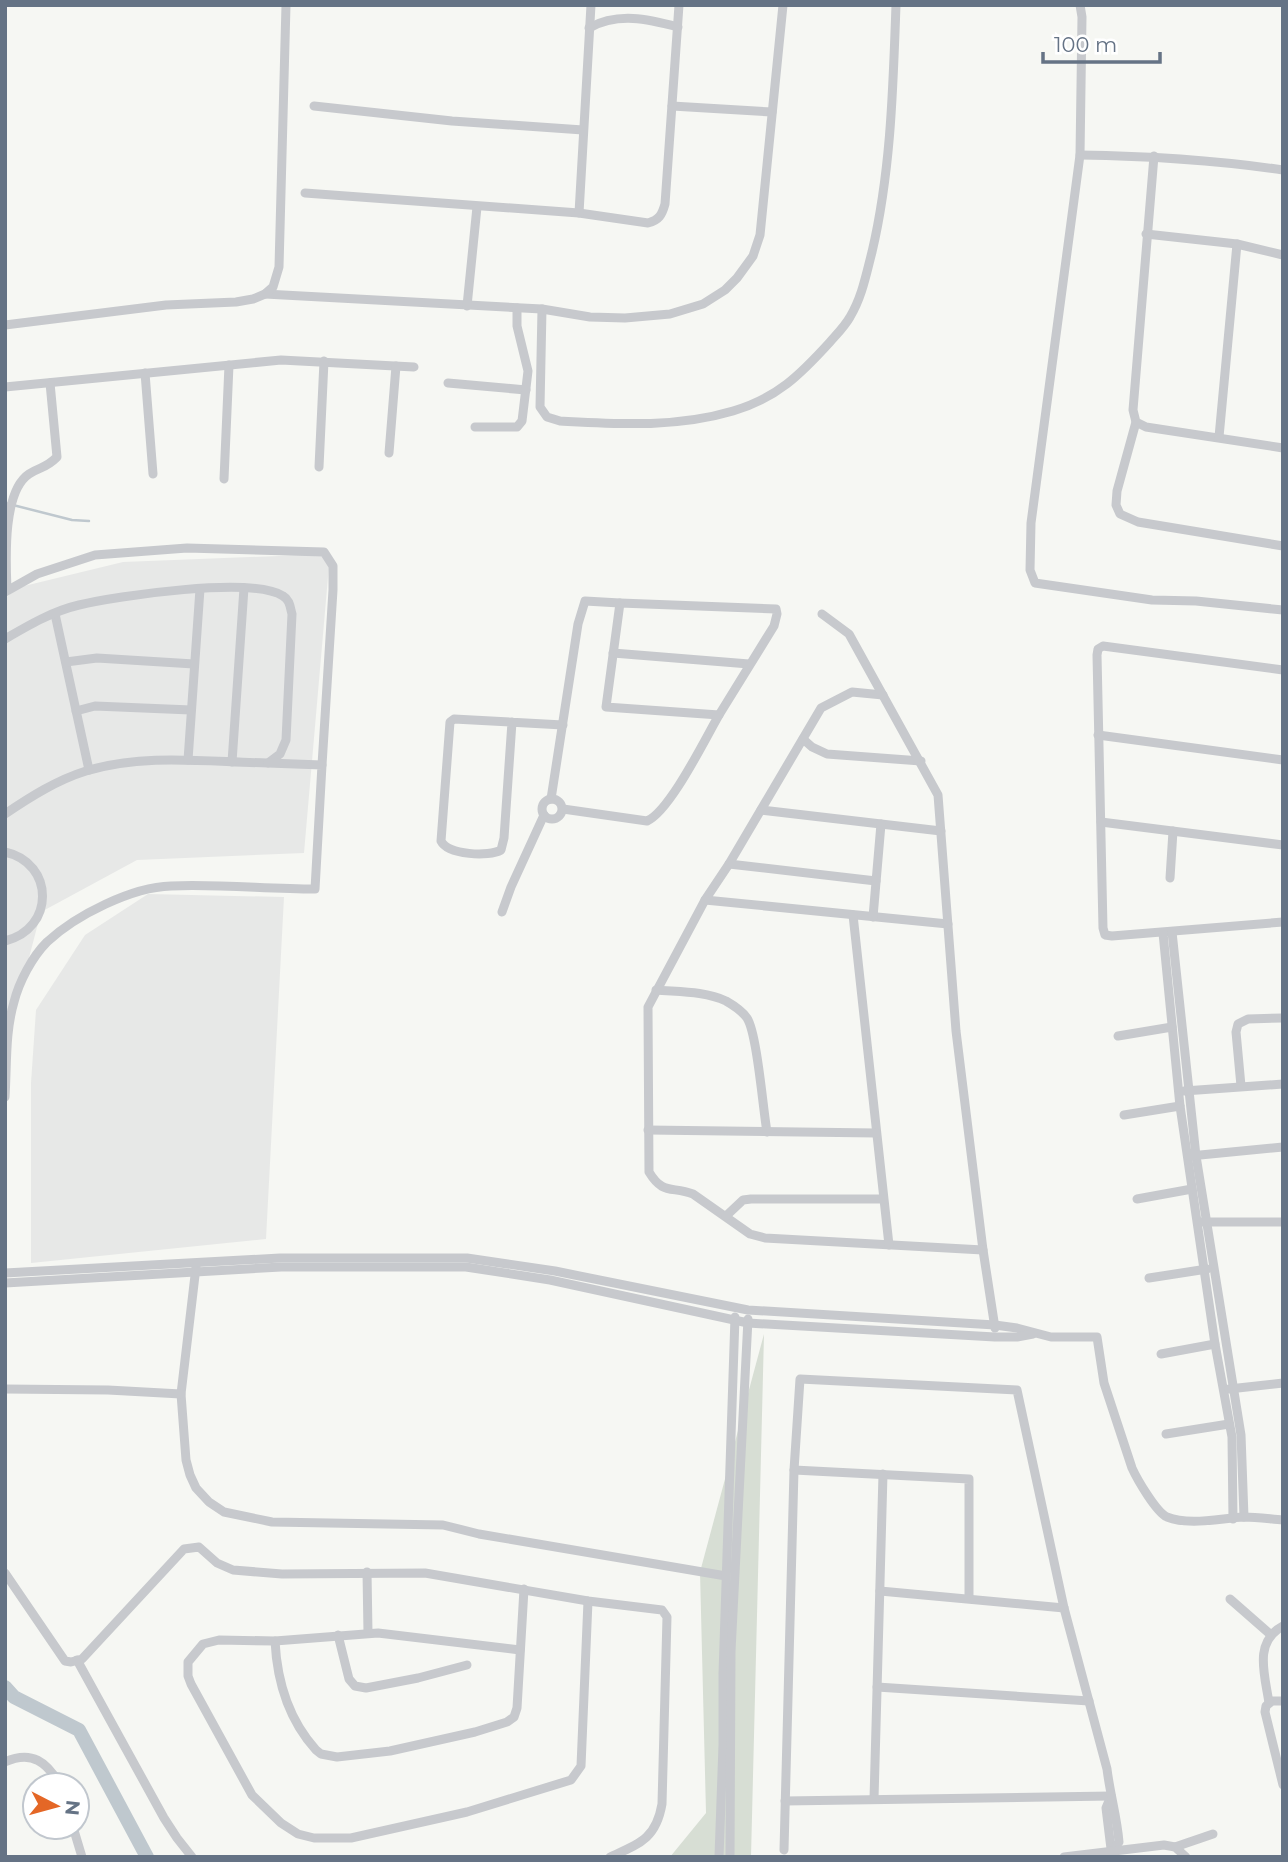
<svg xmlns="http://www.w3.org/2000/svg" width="1288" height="1862" font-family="Montserrat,sans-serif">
  <rect width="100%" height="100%" fill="#f6f7f3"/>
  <g fill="#e7e8e7">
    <polygon points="330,554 304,853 137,860 41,912 9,1034 5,1034 5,598 20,587 123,562"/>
    <polygon points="148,894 284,897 266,1239 31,1263 31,1083 36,1010 85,935"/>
  </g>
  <polygon fill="#d7ded4" points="764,1334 751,1857 670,1857 706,1813 700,1572"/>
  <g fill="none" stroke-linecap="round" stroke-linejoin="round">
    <polyline stroke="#bfc8ce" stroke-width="2.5" points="5,503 72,520 89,521"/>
    <polyline stroke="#bfc8ce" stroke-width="14" points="5,1687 14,1697 79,1730 147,1857"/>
    <g stroke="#c7c9cd" stroke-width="9">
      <polyline points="1080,5 1082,17 1080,155 1031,523 1030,570 1035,583 1152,600 1196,601 1283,610"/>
      <path d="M589 28C618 12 648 19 678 27"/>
      <polyline points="314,106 452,121 583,130"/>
      <polyline points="672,106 772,112"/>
      <path d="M1080 155C1148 156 1215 160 1283 170"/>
      <polyline points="1154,156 1133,410 1136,422 1146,427 1283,448"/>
      <path d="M305 193 579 213 648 223C659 220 662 215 665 204L679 5"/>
      <polyline points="579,213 591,5"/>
      <polyline points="1146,234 1237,244 1283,255"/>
      <polyline points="265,294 542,309 590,317 625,318 670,314 703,304 725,290 737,278 753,256 760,235 783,5"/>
      <polyline points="467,306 477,207"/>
      <path d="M542 309 540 407 547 417 560 421C618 424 676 428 733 411 777 398 800 375 830 342 837 334 845 326 850 317 862 297 866 275 872 252 891 171 893 88 896 5"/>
      <polyline points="5,325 166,305 236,302 253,299 265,294 273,287 279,267 286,5"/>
      <polyline points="145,373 153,474"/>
      <polyline points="448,383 526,390"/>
      <polyline points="5,387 281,360 414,367"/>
      <polyline points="1136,422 1117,491 1116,505 1120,514 1138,522 1283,546"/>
      <polyline points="475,427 517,427 522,421 528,371 517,326 517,308"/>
      <polyline points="1219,437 1237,244"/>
      <polyline points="389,453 396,366"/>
      <polyline points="319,467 324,361"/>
      <polyline points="224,479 229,365"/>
      <path d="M7 590C6 562 2 492 29 474 41 466 45 469 57 457L50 383"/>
      <polyline points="5,592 37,574 95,555 187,548 324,552 333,566 333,590 322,765"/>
      <polygon points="620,603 776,609 777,614 774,626 719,715 606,707"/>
      <polyline points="55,614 89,770"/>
      <path d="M5 639C29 625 53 611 79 605 116 596 253 576 283 596 290 600 290 607 292 614L286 740 280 754 268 763C208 762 144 753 86 771 57 780 30 797 5 814"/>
      <polyline points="613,653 749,664"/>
      <polyline points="66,662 97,658 194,664"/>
      <polyline points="1283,670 1103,646 1098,649 1097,655 1103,928 1105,935 1112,936 1283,922"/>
      <polyline points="883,695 852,692 821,708 729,864 705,900 948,924"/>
      <polyline points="76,711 95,706 191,710"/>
      <path d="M512 722 504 838 501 850C489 857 448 855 441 841L450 722 454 719 563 725"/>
      <polyline points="1098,735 1283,760"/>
      <polyline points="803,739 812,747 827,754 921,761"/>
      <polyline points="188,760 200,589"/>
      <polyline points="232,762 244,588"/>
      <circle cx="552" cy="809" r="10"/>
      <polyline points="551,799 578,624 585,601 620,603"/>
      <path d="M563 809 647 821C670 811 705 739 719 715"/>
      <polyline points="761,810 941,831"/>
      <polyline points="1101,822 1283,845"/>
      <path d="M5 852C55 863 55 929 5 941"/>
      <polyline points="729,864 876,881"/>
      <polyline points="1170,878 1173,831"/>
      <path d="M705 900 648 1007 649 1172C663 1195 671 1186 693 1194L750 1234 765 1238 983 1250 956 1031 938 795 849 634 822 614"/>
      <polyline points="502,912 511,887 544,815"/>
      <polyline points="853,915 889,1245"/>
      <polyline points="873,917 881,824"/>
      <polyline points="1172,932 1196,1156 1241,1435 1244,1517"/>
      <polyline points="1163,933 1180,1106 1215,1344 1232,1437 1233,1519"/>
      <path d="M656 990C678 992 705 991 726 1001 733 1005 742 1011 747 1018 757 1033 763 1109 767 1132"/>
      <polyline points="1118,1036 1172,1027"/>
      <polyline points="1241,1086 1236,1032 1238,1024 1248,1019 1283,1018"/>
      <polyline points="1184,1091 1283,1084"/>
      <path d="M5 1097C7 1066 5 1032 14 1002 19 982 32 957 47 942 76 915 132 887 171 886 219 884 267 889 315 889L322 765 268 763"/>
      <polyline points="1124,1115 1180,1106"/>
      <polyline points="648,1130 876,1133"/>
      <polyline points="1190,1156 1283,1147"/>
      <polyline points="1137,1199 1192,1189"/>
      <polyline points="726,1216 743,1200 751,1199 883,1199"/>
      <polyline points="1202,1222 1283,1222"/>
      <polyline points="983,1250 995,1328"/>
      <polyline points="196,1267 181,1394 186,1460 190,1475 196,1488 209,1502 224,1512 272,1522 443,1525 479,1534 726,1576"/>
      <path d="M5 1273 280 1258H467L555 1271 748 1310 995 1325 1017 1328 1051 1337H1097L1104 1383 1132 1468C1137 1479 1156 1512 1167 1517 1190 1526 1221 1518 1244 1517 1257 1517 1270 1519 1283 1520"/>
      <polyline points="1149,1278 1207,1269"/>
      <polyline points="5,1283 281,1267 466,1267 550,1280 748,1323 995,1337 1017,1337 1033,1334"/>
      <polyline points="1161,1354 1215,1344"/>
      <polyline points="5,1389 108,1390 181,1394"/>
      <polyline points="1229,1389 1283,1383"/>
      <polyline points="1166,1434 1229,1424"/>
      <polyline points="794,1470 969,1479 969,1598"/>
      <polyline points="367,1572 368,1633"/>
      <path d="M5 1573 65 1661 71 1662 82 1659 184 1549 199 1547 217 1563 233 1570 282 1574 425 1573 588 1601 662 1610 667 1617 662 1804C656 1839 639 1844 610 1857"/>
      <polyline points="880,1591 1064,1608"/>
      <polyline points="1230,1599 1270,1634"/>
      <polyline points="338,1635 349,1679 355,1686 366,1688 418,1678 467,1665"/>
      <path d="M275 1641C277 1681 288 1719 316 1750L321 1754 337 1757 390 1751 475 1732 507 1722 514 1717 517 1708 524 1589"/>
      <polyline points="520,1650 378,1633 275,1641 219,1640 203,1644 188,1662 188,1676 191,1684 252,1795 281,1823 298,1834 314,1838 351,1838 467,1812 571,1780 581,1766 588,1601"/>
      <polyline points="77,1660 164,1818 177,1838 192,1857"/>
      <polyline points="877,1687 1089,1701"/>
      <polyline points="1283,1701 1272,1701 1266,1706 1265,1712 1283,1785"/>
      <path d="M1269 1703C1265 1675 1253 1642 1283 1626"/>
      <path d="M5 1762C32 1750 47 1762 60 1785"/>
      <polyline points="1111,1796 1106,1808 1112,1857"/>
      <polyline points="874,1799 883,1474"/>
      <polyline points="785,1801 1111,1796"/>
      <polyline points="73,1827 82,1857"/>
      <polyline points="1175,1847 1213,1834"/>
      <path d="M784 1850 794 1470 800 1379 1017 1390 1064 1608 1107 1769C1110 1794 1117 1817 1119 1842L1112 1851"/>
      <polyline points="719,1857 723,1745 723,1674 735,1317"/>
      <polyline points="730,1857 731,1651 748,1319"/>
      <polyline points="1064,1857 1164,1845 1175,1847 1186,1857"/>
    </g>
  </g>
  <rect width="1288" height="1862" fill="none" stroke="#657385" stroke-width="14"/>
  <g transform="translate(56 1806) rotate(96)"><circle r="33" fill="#ffffff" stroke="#c1c7ce" stroke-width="2"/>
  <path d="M0-5L12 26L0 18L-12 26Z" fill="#e46726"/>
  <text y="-10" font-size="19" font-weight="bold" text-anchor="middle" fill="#657385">N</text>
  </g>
  <path d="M1043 52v10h117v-10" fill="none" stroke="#657385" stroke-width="3.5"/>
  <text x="1054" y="52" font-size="21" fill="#657385" stroke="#ffffff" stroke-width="5" paint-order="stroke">100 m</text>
</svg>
